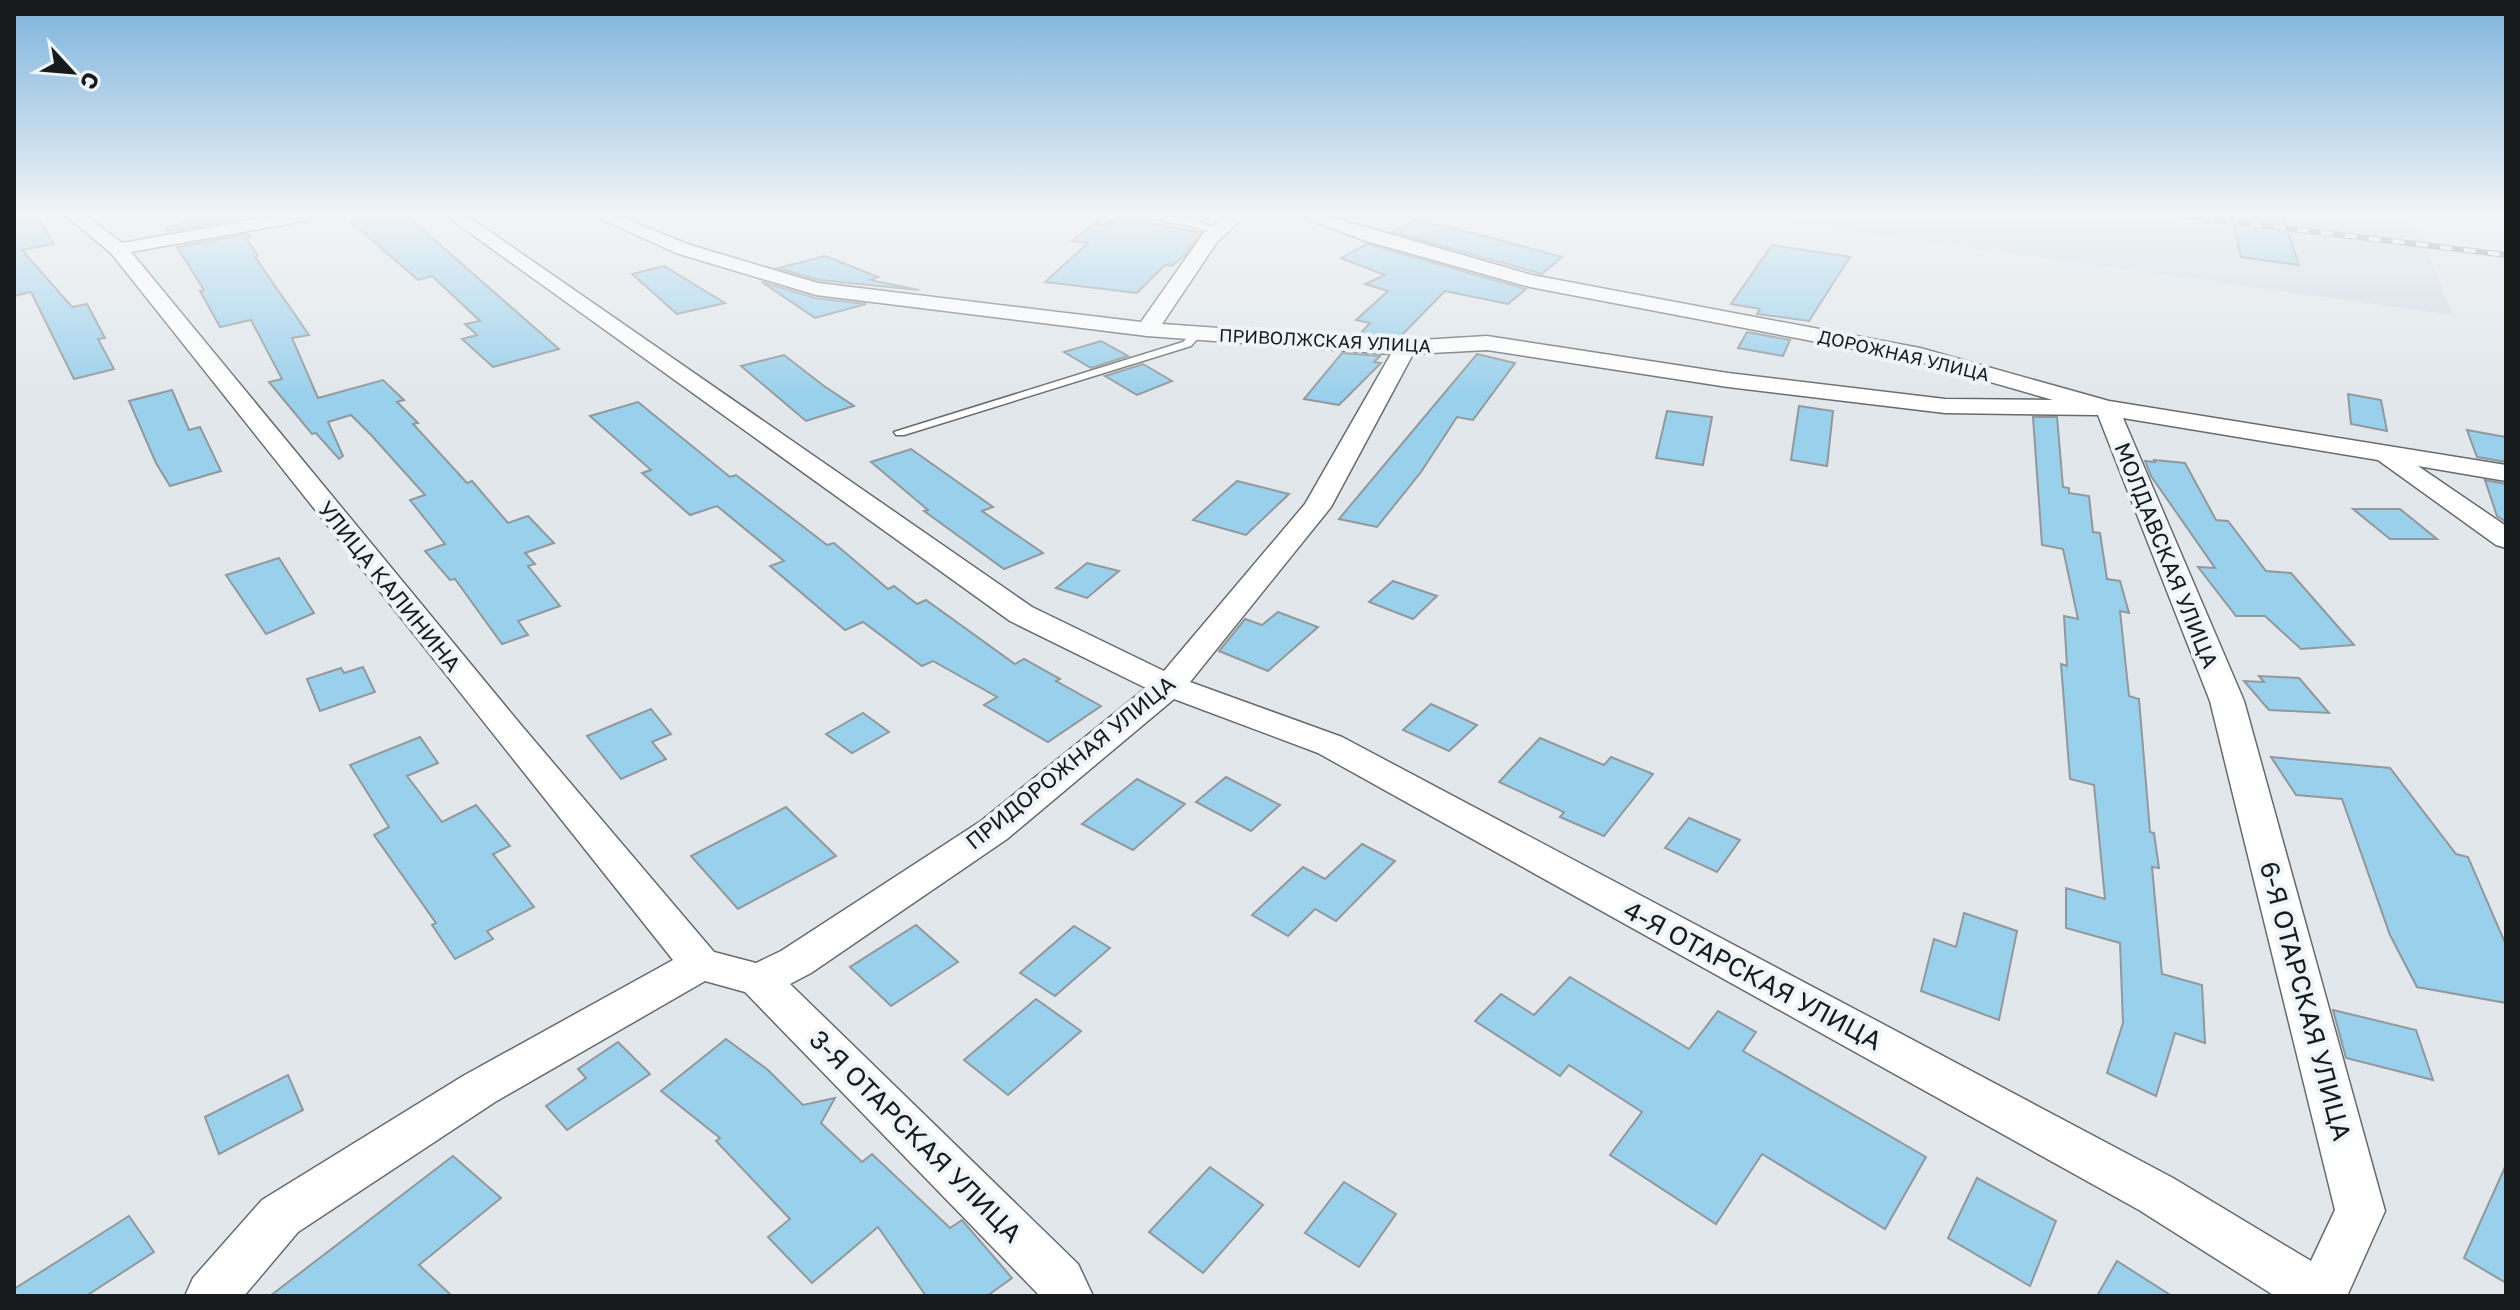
<svg xmlns="http://www.w3.org/2000/svg" width="2520" height="1310" font-family="'Golos Text',sans-serif">
  <rect width="100%" height="100%" fill="#e1e7eb"/>
  <polygon fill="#cfdde5" points="1772,215 2412,215 2453,315 1771,220"/>
  <g fill="#99d0ec" stroke="#92989b" stroke-width="2">
    <polygon points="14,215 37,215 54,244 22,250 72,307 87,304 105,338 98,339 114,369 74,379 31,292 14,296"/>
    <polygon points="217,215 234,215 237,219 167,232 165,228"/>
    <polygon points="379,215 406,215 559,349 493,367 462,339 477,335 465,324 480,321 432,276 418,280 350,221"/>
    <polygon points="2232,215 2282,215 2299,265 2241,257"/>
    <polygon points="1122,217 1200,233 1185,255 1172,266 1165,265 1137,293 1045,282 1088,243 1072,241 1097,221 1098,225 1106,226"/>
    <polygon points="1415,220 1477,234 1562,257 1542,274 1392,232"/>
    <polygon points="248,234 251,237 246,238 258,256 255,257 309,335 292,338 318,398 383,380 404,400 397,402 418,423 413,424 467,483 472,481 508,523 528,516 554,543 525,553 535,564 528,566 560,606 518,621 528,635 502,644 455,579 450,580 425,551 445,544 410,500 425,495 372,436 351,415 328,422 343,456 339,459 316,433 312,434 269,382 282,379 251,320 220,327 200,291 204,290 177,247"/>
    <polygon points="1367,244 1526,289 1508,304 1445,291 1399,338 1359,335 1370,323 1356,320 1388,291 1365,284 1385,275 1341,258"/>
    <polygon points="1772,245 1850,257 1809,321 1757,314 1760,309 1731,304"/>
    <polygon points="825,256 878,277 870,280 919,290 819,280 778,268"/>
    <polygon points="664,266 725,303 677,314 632,274"/>
    <polygon points="762,282 815,298 866,304 815,318"/>
    <polygon points="1747,332 1790,340 1783,356 1738,348"/>
    <polygon points="1101,341 1128,356 1091,368 1064,352"/>
    <polygon points="1342,353 1380,356 1374,362 1381,363 1339,405 1304,399"/>
    <polygon points="1477,354 1515,363 1473,420 1457,417 1421,472 1377,527 1339,519"/>
    <polygon points="784,355 824,386 854,406 806,421 741,366"/>
    <polygon points="1143,364 1172,381 1137,395 1105,376"/>
    <polygon points="172,390 189,430 200,427 221,471 170,486 156,463 129,401"/>
    <polygon points="2348,394 2381,400 2387,431 2351,424"/>
    <polygon points="638,402 730,477 736,475 827,545 834,543 888,589 894,586 917,604 926,600 1015,664 1024,659 1060,679 1056,681 1101,706 1048,742 984,705 997,697 933,661 922,666 863,622 845,630 770,566 784,561 717,506 690,515 642,473 651,470 590,416"/>
    <polygon points="1799,406 1833,411 1827,466 1791,460"/>
    <polygon points="1667,411 1712,417 1703,465 1656,458"/>
    <polygon points="2033,417 2057,417 2063,487 2069,488 2069,493 2089,496 2093,532 2100,533 2107,579 2120,581 2129,613 2120,611 2129,696 2139,699 2150,832 2154,833 2159,868 2152,867 2162,974 2202,985 2205,1043 2175,1033 2156,1096 2107,1073 2123,1023 2120,943 2066,928 2066,888 2105,899 2094,785 2070,779 2061,664 2067,666 2064,616 2078,619 2063,549 2042,545"/>
    <polygon points="2467,430 2506,437 2506,462 2477,457"/>
    <polygon points="911,449 993,507 982,511 1043,553 1004,569 924,511 928,510 871,462"/>
    <polygon points="2154,460 2185,463 2216,520 2228,521 2266,571 2291,573 2354,645 2301,649 2265,616 2236,616 2198,567 2215,568 2151,476 2145,461 2155,462"/>
    <polygon points="2485,480 2506,484 2506,522 2497,516"/>
    <polygon points="1237,481 1289,494 1246,535 1193,520"/>
    <polygon points="2353,509 2400,509 2437,539 2390,539"/>
    <polygon points="279,558 314,613 266,634 226,575"/>
    <polygon points="1087,563 1119,571 1087,598 1056,588"/>
    <polygon points="1393,581 1437,596 1413,619 1369,602"/>
    <polygon points="1278,612 1318,627 1268,671 1219,651 1245,619 1262,625"/>
    <polygon points="363,667 375,692 320,711 307,679 341,668 344,673"/>
    <polygon points="2259,676 2299,678 2329,713 2269,710 2244,681 2264,682"/>
    <polygon points="1431,704 1477,725 1449,751 1403,730"/>
    <polygon points="651,709 671,734 652,742 666,759 621,779 587,736"/>
    <polygon points="863,713 889,732 852,753 826,734"/>
    <polygon points="420,737 438,763 407,776 442,822 476,805 510,846 493,854 534,907 487,931 493,939 455,959 432,925 436,923 374,835 389,827 350,765"/>
    <polygon points="1540,738 1604,765 1611,757 1653,774 1604,836 1560,817 1564,812 1499,782"/>
    <polygon points="2271,757 2390,768 2456,854 2468,857 2506,945 2506,1003 2417,987 2390,935 2342,799 2296,795"/>
    <polygon points="1226,777 1280,805 1251,831 1196,802"/>
    <polygon points="1137,779 1185,804 1133,850 1082,824"/>
    <polygon points="786,807 836,856 738,909 691,856"/>
    <polygon points="1689,818 1740,840 1717,872 1665,848"/>
    <polygon points="1362,844 1395,861 1336,921 1315,909 1288,936 1252,915 1303,867 1325,879"/>
    <polygon points="1964,913 2017,931 1999,1020 1921,991 1934,939 1956,947"/>
    <polygon points="916,925 958,962 891,1006 850,967"/>
    <polygon points="1074,926 1110,948 1055,996 1020,973"/>
    <polygon points="1570,977 1689,1049 1718,1011 1756,1032 1743,1051 1926,1157 1885,1229 1762,1154 1716,1224 1610,1155 1642,1112 1569,1065 1560,1076 1475,1021 1501,994 1534,1015"/>
    <polygon points="1036,999 1081,1031 1008,1095 964,1060"/>
    <polygon points="2333,1010 2416,1030 2433,1080 2346,1058"/>
    <polygon points="726,1039 768,1070 803,1105 835,1098 821,1123 862,1162 872,1154 950,1228 962,1220 1012,1278 987,1296 926,1296 878,1227 812,1283 768,1237 790,1219 716,1141 720,1138 661,1091"/>
    <polygon points="618,1042 650,1074 567,1130 546,1106 586,1078 578,1069"/>
    <polygon points="288,1075 303,1110 219,1154 205,1117"/>
    <polygon points="453,1156 501,1198 419,1265 452,1296 270,1296"/>
    <polygon points="2506,1165 2506,1283 2464,1258"/>
    <polygon points="1210,1167 1263,1205 1203,1273 1149,1232"/>
    <polygon points="1977,1178 2056,1221 2030,1286 1948,1238"/>
    <polygon points="1344,1182 1396,1214 1359,1267 1305,1233"/>
    <polygon points="129,1216 154,1252 86,1296 14,1296 14,1289"/>
    <polygon points="2117,1261 2172,1296 2097,1296"/>
  </g>
  <g fill="none" stroke-linecap="round" stroke-linejoin="round">
    <defs>
      <g id="lane">
        <polygon points="1108,215 1120,215 1106,223 1100,223 1100,219"/>
        <path d="M1129 215C1159 214 1196 216 1222 232L1217 235 1190 226Z"/>
        <polygon points="1194,331 1203,333 1191,346 904,435 896,435 894,432 1183,342"/>
      </g>
      <path id="street" d="M65 215H85L122 243 279 215H318L309 220 131 252 521 725 714 952 756 963 781 951 981 821 1146 688 1010 621 445 215H466L1032 607 1164 671 1305 504 1391 354 1147 336 816 295 676 253 592 215H616L690 245 818 283 1141 322 1203 234 1226 215H1246L1217 242 1162 324 1405 341 1487 336 1728 373 1945 399 2053 400 1917 361 1530 287 1366 241 1297 215H1324L1532 275 1920 348 2109 401 2506 465V481L2418 466 2506 526V548L2496 545 2378 460 2123 418 2244 701 2385 1211 2347 1296H2275L2139 1210 1318 753 1174 699 1007 839 811 973 790 984 1078 1264 1093 1296H1040L745 992 705 981 495 1102 298 1232 244 1296H185L193 1278 262 1200 463 1076 673 960 111 253ZM1487 350 1728 387 1945 413 2098 415 2210 701 2335 1210 2311 1261 2173 1178 1342 737 1190 682 1331 507 1413 354Z"/>
    </defs>
    <use href="#lane" stroke="#666b6e" stroke-width="3"/>
    <use href="#street" stroke="#666b6e" stroke-width="3"/>
    <use href="#lane" fill="#fff" fill-rule="evenodd"/>
    <use href="#street" fill="#fff" fill-rule="evenodd"/>
    <defs>
      <polyline id="rail" points="2178,215 2506,255"/>
    </defs>
    <use href="#rail" stroke="#74787b" stroke-width="6"/>
    <use href="#rail" stroke="#eef5f8" stroke-width="4" stroke-dasharray="12" stroke-linecap="butt"/>
  </g>
  <linearGradient id="sky" x2="0" y2="1"><stop stop-color="#7cb3dd"/><stop offset="0.54" stop-color="#f2f4f6"/><stop offset="1" stop-color="#f2f4f6" stop-opacity="0"/></linearGradient>
  <rect width="2520" height="398" fill="url(#sky)"/>
  <g text-anchor="middle" dominant-baseline="central" stroke-width="8" stroke-linejoin="round" paint-order="stroke">
    <g font-size="18" fill="#181b1c" stroke="#eef5f8">
      <text transform="translate(1325 340) rotate(3)">ПРИВОЛЖСКАЯ УЛИЦА</text>
      <text transform="translate(1904 355) rotate(13)">ДОРОЖНАЯ УЛИЦА</text>
    </g>
    <g font-size="22" fill="#181b1c" stroke="#eef5f8">
      <text transform="translate(2167 555) rotate(68)">МОЛДАВСКАЯ УЛИЦА</text>
      <text transform="translate(390 586) rotate(51)">УЛИЦА КАЛИНИНА</text>
      <text transform="translate(1070 762) rotate(-39)">ПРИДОРОЖНАЯ УЛИЦА</text>
    </g>
    <g font-size="26" fill="#181b1c" stroke="#eef5f8">
      <text transform="translate(1753 975) rotate(28)">4-Я ОТАРСКАЯ УЛИЦА</text>
      <text transform="translate(2306 1001) rotate(75)">6-Я ОТАРСКАЯ УЛИЦА</text>
      <text transform="translate(916 1136) rotate(45)">3-Я ОТАРСКАЯ УЛИЦА</text>
    </g>
  </g>
  <rect width="2520" height="1310" fill="none" stroke="#181b1c" stroke-width="32"/>
  <g transform="translate(72 72) rotate(116)" stroke="#eef5f8" stroke-width="6" paint-order="stroke">
  <path d="M0-6L14 30L0 20L-14 30Z" fill="#181b1c"/>
  <text y="-12" font-size="22" font-weight="bold" text-anchor="middle" fill="#181b1c">С</text>
  </g>
</svg>
